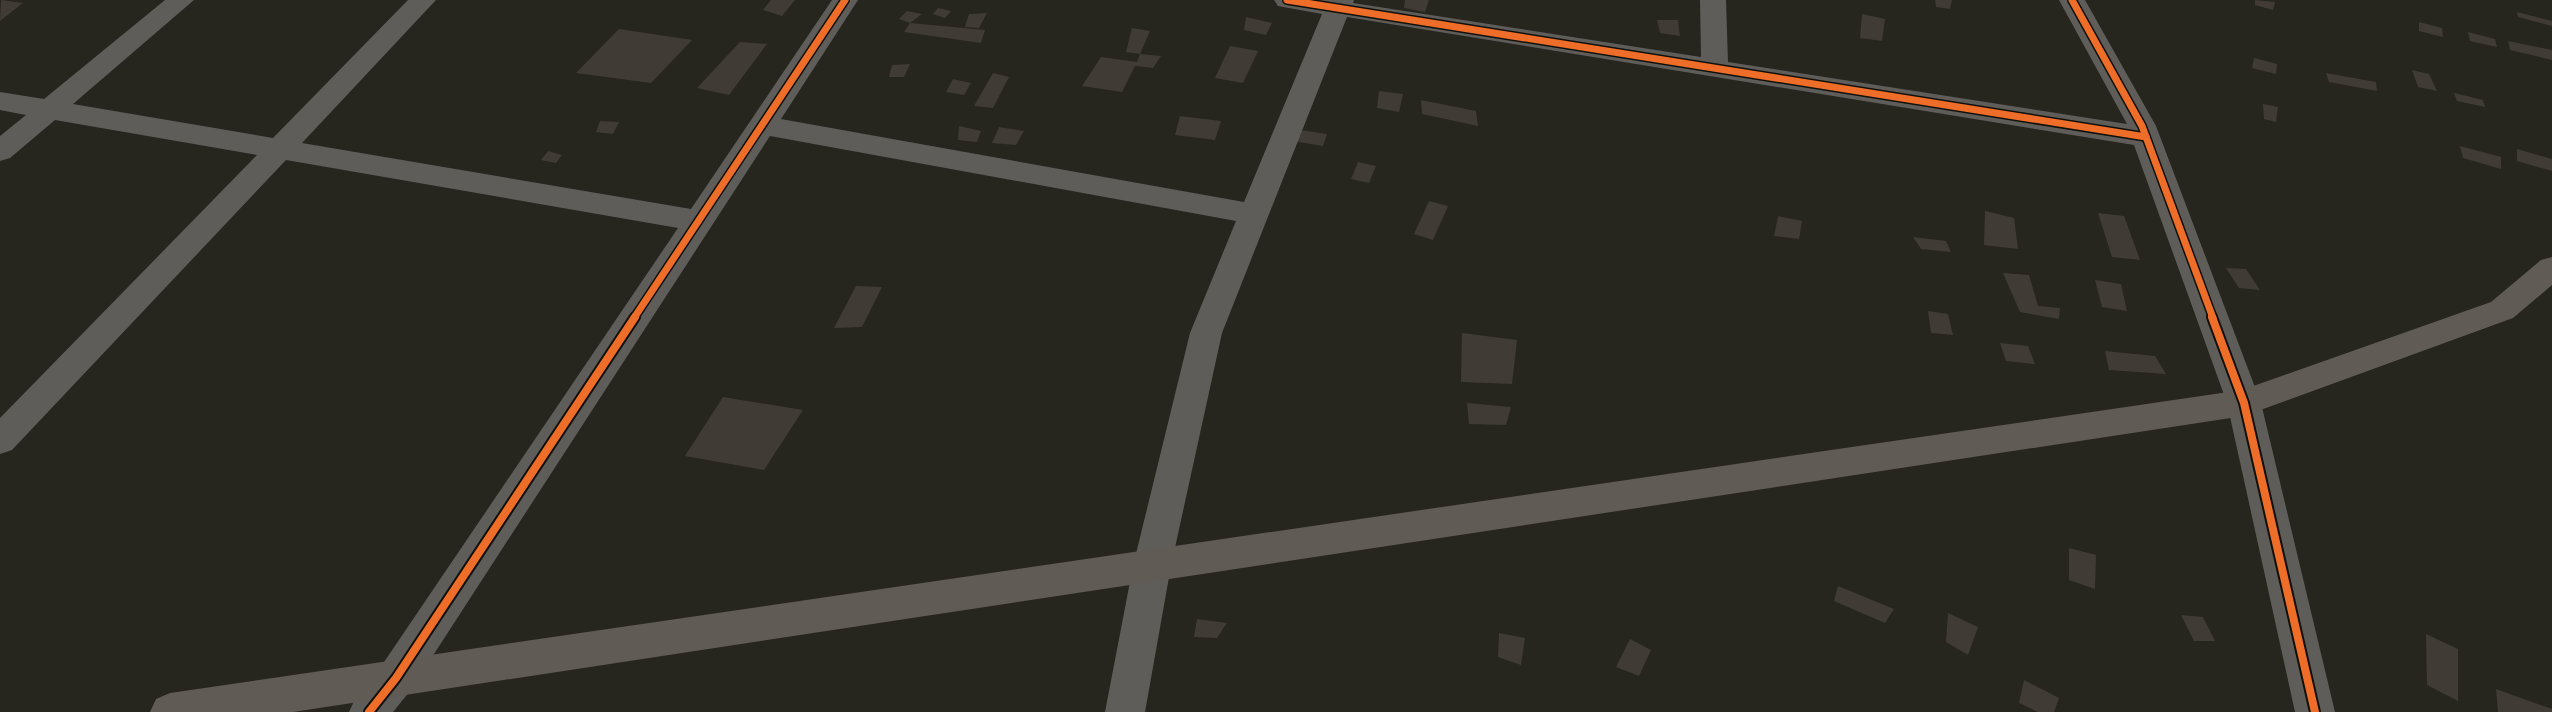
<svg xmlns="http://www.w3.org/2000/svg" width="2552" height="712" font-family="Helvetica,sans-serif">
  <rect width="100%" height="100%" fill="#26251e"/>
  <g fill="#413b36">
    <polygon points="1,0 23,3 0,21"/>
    <polygon points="771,0 795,0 782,16 763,10"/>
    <polygon points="1405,0 1429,0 1425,12 1404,8"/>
    <polygon points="1935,0 1952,0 1950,9 1936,7"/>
    <polygon points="2255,0 2275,2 2273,10 2255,5"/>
    <polygon points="938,8 951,11 945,18 933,14"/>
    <polygon points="907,11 922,14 910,23 899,19"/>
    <polygon points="2517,12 2552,21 2552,26 2518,17"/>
    <polygon points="987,13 979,28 965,27 969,14"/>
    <polygon points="1862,14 1885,19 1882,41 1860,38"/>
    <polygon points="1246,17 1272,23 1266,35 1244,30"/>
    <polygon points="1657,20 1678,20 1680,36 1660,33"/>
    <polygon points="2419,22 2442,28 2443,37 2419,31"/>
    <polygon points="910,23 985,30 981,43 904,32"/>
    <polygon points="1132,28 1150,31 1140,54 1126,52"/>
    <polygon points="619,29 692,40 651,83 576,73"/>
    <polygon points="2468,32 2495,39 2497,47 2470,41"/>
    <polygon points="2508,41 2552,50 2552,60 2510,50"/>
    <polygon points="740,42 767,44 729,95 697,88"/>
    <polygon points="1230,46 1258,51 1243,83 1215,78"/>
    <polygon points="1140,54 1161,56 1153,68 1135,66 1122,92 1082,86 1101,57 1137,62"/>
    <polygon points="2254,58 2277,64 2276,74 2252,68"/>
    <polygon points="910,64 904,77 889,77 892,65"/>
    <polygon points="2412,70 2429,74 2437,91 2418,87"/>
    <polygon points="993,73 1009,77 993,108 974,106"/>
    <polygon points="2326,73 2376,82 2377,91 2329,82"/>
    <polygon points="953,79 971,83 964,95 946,92"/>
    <polygon points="1379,91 1403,94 1399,112 1377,108"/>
    <polygon points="2454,93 2483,100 2485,107 2457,101"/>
    <polygon points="1421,100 1476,111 1478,126 1422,114"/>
    <polygon points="2263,104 2278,107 2276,122 2264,119"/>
    <polygon points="1180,116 1221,121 1215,140 1175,135"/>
    <polygon points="600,121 619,122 613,134 596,132"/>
    <polygon points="959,126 981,131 977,142 958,140"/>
    <polygon points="999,127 1024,131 1016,145 992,143"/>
    <polygon points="1287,128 1327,134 1323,146 1287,140"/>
    <polygon points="2460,146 2501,157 2501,169 2463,158"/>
    <polygon points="2517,149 2552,159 2552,171 2517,161"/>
    <polygon points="548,151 562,155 556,163 541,160"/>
    <polygon points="1358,162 1376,166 1369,183 1351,179"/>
    <polygon points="1429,201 1448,206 1433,240 1414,234"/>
    <polygon points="1985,211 2014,218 2018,249 1984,245"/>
    <polygon points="2098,213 2124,216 2140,260 2112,257"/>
    <polygon points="1778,216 1802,221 1799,239 1774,236"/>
    <polygon points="1913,237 1946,241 1951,252 1921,249"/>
    <polygon points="2226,268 2246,269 2260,290 2239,288"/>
    <polygon points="2003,273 2029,275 2038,306 2060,308 2059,319 2020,312"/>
    <polygon points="2095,280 2121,284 2127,311 2102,307"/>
    <polygon points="856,286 882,287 862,327 834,328"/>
    <polygon points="1928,311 1948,314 1953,335 1931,333"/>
    <polygon points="1462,333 1517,340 1512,384 1461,382"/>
    <polygon points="2000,343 2028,346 2035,364 2006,361"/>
    <polygon points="2105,351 2155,356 2166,374 2109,370"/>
    <polygon points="723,397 803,410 764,470 685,456"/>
    <polygon points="1467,403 1511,407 1506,425 1469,424"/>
    <polygon points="2069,548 2096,555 2095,589 2069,580"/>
    <polygon points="1838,586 1894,609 1885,623 1834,601"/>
    <polygon points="1948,613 1978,627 1968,655 1946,642"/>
    <polygon points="2181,615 2203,617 2215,641 2194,641"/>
    <polygon points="1197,619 1227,623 1217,638 1194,637"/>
    <polygon points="1499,633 1525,638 1521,665 1498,657"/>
    <polygon points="2426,634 2458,649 2458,701 2427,685"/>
    <polygon points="1630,639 1651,650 1639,676 1616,667"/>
    <polygon points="2024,680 2059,698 2054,712 2038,712 2019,703"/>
    <polygon points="2496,689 2552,709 2552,712 2498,712"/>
  </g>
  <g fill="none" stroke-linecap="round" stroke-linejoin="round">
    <polygon fill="#5e5d59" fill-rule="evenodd" points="165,0 194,0 73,104 273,138 408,0 436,0 302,143 691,209 832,0 858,0 781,119 1244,202 1322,14 1278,6 1274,0 1354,0 1353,3 1701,57 1700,0 1726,0 1728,62 2127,124 2059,0 2085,0 2156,126 2261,403 2335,712 2295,712 2227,403 2134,145 1347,17 1222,333 1171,566 1145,712 1105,712 1133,566 1190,333 1236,221 770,136 410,691 393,712 349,712 355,699 382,665 678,228 286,160 12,450 0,454 0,418 257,155 55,120 10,158 0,161 0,136 26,115 0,110 0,92 44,99"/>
    <polygon fill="#605b55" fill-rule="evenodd" points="2552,257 2552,285 2513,318 2244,416 293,712 150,712 156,699 170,693 2242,390 2491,302 2541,260"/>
    <defs>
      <g id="cycleway-far1">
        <polyline points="1287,0 2146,137"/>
        <polyline points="2072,0 2142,126 2213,318"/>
        <polyline points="634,318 845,0"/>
      </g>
      <g id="cycleway">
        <polyline points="2212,317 2244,403 2315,712"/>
        <polyline points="369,712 396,678 635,317"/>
      </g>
    </defs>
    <use href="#cycleway-far1" stroke="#11100b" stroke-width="10"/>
    <use href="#cycleway" stroke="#11100b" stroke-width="12"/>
    <use href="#cycleway-far1" stroke="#ee6e29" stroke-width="7"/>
    <use href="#cycleway" stroke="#ee6e29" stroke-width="8"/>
  </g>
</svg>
